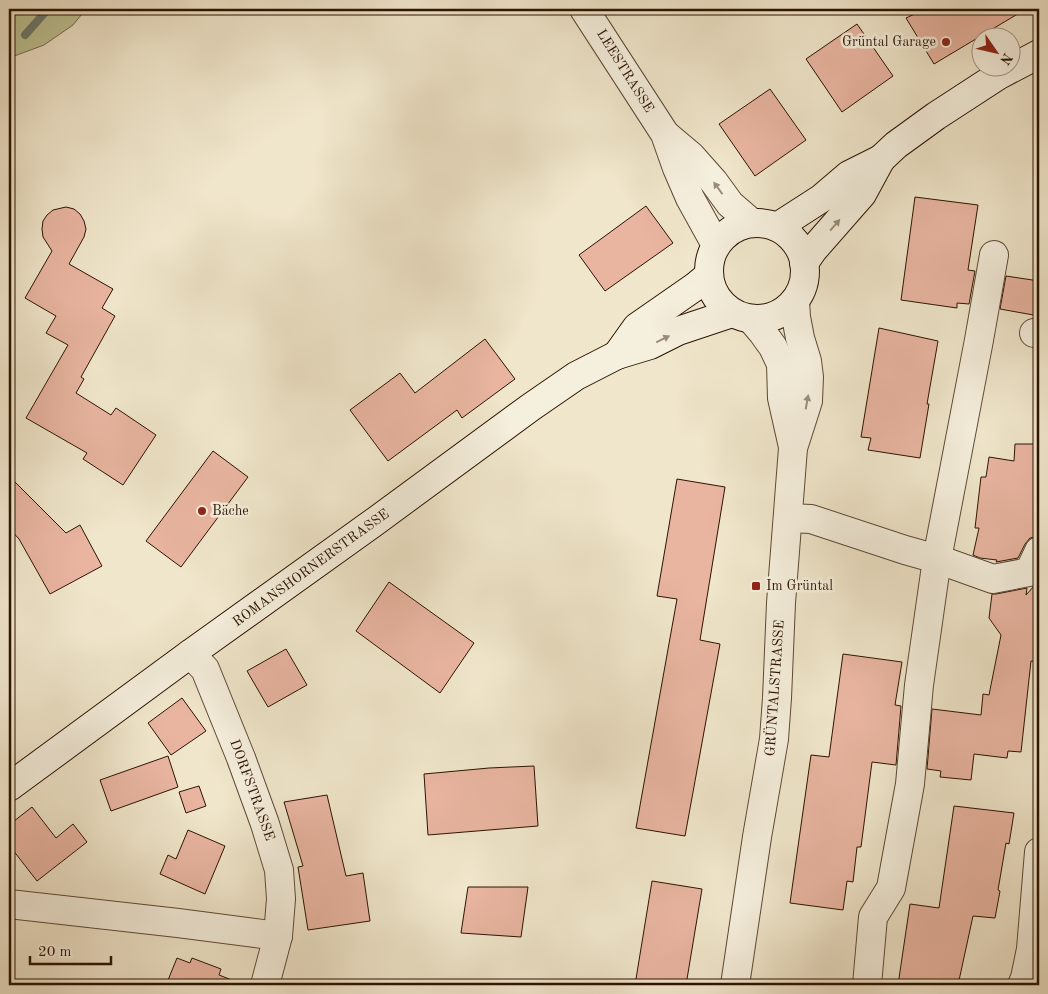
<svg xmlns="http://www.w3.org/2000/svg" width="1048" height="994" font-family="'Old Standard TT',serif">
  <rect width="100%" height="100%" fill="#f0e6cb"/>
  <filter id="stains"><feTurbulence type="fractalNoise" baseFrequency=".004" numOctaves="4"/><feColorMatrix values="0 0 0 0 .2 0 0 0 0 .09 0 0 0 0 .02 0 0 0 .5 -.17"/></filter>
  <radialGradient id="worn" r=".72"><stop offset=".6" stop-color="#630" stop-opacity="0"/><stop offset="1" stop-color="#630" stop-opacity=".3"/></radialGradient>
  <polygon fill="#bec394" stroke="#756b4a" points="9,9 86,9 73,25 44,45 9,58"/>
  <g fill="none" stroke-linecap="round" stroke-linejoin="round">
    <polyline stroke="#6e7a6f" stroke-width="8" points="25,35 48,9"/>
  </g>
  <g fill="#e9b5a1" stroke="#2c1301">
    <polygon points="925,9 1026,9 934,64 906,18"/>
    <polygon points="857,24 893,76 842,112 806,59"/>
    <polygon points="770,89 806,140 755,176 719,124"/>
    <polygon points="915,197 978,205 968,270 975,271 969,304 957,303 957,308 901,300"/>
    <polygon points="646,206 673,243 605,291 579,255"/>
    <polygon points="66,207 74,209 80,214 84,221 86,229 84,237 69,264 113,289 102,308 115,316 81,377 84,379 76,393 111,415 116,408 156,435 123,485 83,459 87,453 26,418 68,345 46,333 56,316 25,298 52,251 43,237 42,229 43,221 47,215 53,210"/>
    <polygon points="1006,276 1039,281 1039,316 1000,309"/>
    <polygon points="879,328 938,341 927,404 929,404 920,458 868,450 871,438 861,437"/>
    <polygon points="485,339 515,379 462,418 457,410 388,461 350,410 400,373 415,393"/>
    <polygon points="1015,444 1039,444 1039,502 1034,537 1030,538 1025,544 1018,558 996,562 997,560 980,558 973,555 979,528 975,528 981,477 986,477 989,457 1014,461"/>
    <polygon points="213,451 248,477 181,567 146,541"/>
    <polygon points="9,476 66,533 80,525 102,566 50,594 19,539 9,528"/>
    <polygon points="677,479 725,487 700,640 720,644 685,836 636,828 677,599 657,596"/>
    <polygon points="389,582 474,643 440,693 356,631"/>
    <polygon points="1039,584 1039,662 1031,661 1021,752 1008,751 1007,758 974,754 971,780 940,777 941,771 927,769 932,709 981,715 983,694 989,695 1001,635 989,618 992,594 996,594 1027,588 1026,595 1034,586"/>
    <polygon points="286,649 307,685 268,707 247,671"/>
    <polygon points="843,654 902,662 895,705 901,706 896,765 872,762 861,847 857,847 853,882 847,881 843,910 790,903 811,755 829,757"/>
    <polygon points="182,698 206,731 171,755 148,723"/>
    <polygon points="168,756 178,787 111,811 100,780"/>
    <polygon points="534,766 538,826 428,835 424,774 489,768"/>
    <polygon points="199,786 206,806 186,813 179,792"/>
    <polygon points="327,795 346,876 363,873 370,921 308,930 298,867 303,866 284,802"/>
    <polygon points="954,806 1014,813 1009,844 1006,843 998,890 1000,891 995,918 973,916 958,985 898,985 910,904 939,908"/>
    <polygon points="32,807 56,838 73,824 87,842 37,881 9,845 9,825"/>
    <polygon points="188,830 225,846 205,894 160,874 168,855 176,859"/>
    <polygon points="652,881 702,889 686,985 635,985"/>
    <polygon points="468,887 528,887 521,937 461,933"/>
    <polygon points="177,958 190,963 192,958 221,969 219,975 242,984 242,985 166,985"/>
  </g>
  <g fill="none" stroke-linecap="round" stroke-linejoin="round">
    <defs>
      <g id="minor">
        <polyline points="751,319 763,333 773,347 781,364 782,398 793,447"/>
        <polyline points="1034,333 1039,333"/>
        <polyline points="788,518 811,519 905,550 937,559 979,340 994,255"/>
        <polyline points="190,654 205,669 241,758 265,824 279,870 281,899 278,936 265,985"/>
        <polyline points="9,904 178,923 278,936"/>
        <polyline points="735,985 757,837 774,739 777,698 781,603 793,448 808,401 809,377 807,361 800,338 796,317 795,301"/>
        <polyline points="867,985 873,917 891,888 910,784 919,685 937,559 993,579 1029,572 1039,551"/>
        <polyline points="1022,985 1025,978 1031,949 1039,852"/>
      </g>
      <g id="tertiary">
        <polyline points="584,9 665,134 677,168 690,198 716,245"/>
        <polyline points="666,135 691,156 714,182 730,204 752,223"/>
      </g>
      <g id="secondary">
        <circle cx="757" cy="271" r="48"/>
        <polyline points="777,227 822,198 849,175 881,159 896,145 936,116 999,75 1039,54"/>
        <polyline points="804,263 813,250 862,194 881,159"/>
        <polyline points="617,355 637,327 696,286 708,276"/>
        <polyline points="9,787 190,654 373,523 531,407 576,376 617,355 650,345 678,331 732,313"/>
      </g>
    </defs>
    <use href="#minor" stroke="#5d4834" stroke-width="30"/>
    <use href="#tertiary" stroke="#5d4834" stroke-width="30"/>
    <use href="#secondary" stroke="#2c1301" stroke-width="30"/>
    <use href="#minor" stroke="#f5efdd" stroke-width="28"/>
    <use href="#tertiary" stroke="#f5efdd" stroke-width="28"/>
    <use href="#secondary" stroke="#f5efdd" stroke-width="28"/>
  </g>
  <defs><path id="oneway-solid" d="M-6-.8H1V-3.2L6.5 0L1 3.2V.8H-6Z" transform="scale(1.25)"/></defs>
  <g fill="#9b8c7a">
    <use href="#oneway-solid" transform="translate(718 188) rotate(-126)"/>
    <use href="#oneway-solid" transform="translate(835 225) rotate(-49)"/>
    <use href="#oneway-solid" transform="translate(663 339) rotate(-26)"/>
    <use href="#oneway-solid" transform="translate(807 402) rotate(-80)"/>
  </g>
  <g fill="#8f2418" stroke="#f5efdd" stroke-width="2">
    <circle cx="946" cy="42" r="5"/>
    <circle cx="202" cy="511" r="5"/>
    <rect x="751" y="581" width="10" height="10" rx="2.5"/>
  </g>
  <g text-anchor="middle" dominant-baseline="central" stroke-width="5" stroke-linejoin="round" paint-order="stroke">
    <g font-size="14" fill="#2c1301" stroke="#f5efdd" text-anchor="start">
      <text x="936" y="42" text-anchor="end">Grüntal Garage</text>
      <text x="212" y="511">Bäche</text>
      <text x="766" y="586">Im Grüntal</text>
    </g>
    <g font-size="14" fill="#2c1301" stroke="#f5efdd">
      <text transform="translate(625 71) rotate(58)">LEESTRASSE</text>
      <text transform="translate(311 568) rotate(-36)">ROMANSHORNERSTRASSE</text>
      <text transform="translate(775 688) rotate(-86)">GRÜNTALSTRASSE</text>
      <text transform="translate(252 790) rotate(70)">DORFSTRASSE</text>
    </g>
  </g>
  <rect width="1048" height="994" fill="none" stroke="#f0e6cb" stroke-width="30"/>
  <rect x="10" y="10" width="1028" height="974" fill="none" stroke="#2c1301" stroke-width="2.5"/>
  <rect x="15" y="15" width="1018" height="964" fill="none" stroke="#2c1301"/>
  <g transform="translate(996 52) rotate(124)"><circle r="24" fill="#f5efdd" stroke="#a59785"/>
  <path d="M0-4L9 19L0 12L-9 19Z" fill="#8f2418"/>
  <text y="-8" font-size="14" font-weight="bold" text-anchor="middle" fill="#2c1301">N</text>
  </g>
  <path d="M30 956v8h81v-8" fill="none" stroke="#2c1301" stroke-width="2.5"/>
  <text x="38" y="956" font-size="15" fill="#2c1301" stroke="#f5efdd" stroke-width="4" paint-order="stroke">20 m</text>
  <rect width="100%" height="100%" filter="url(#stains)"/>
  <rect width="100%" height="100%" fill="url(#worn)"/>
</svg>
